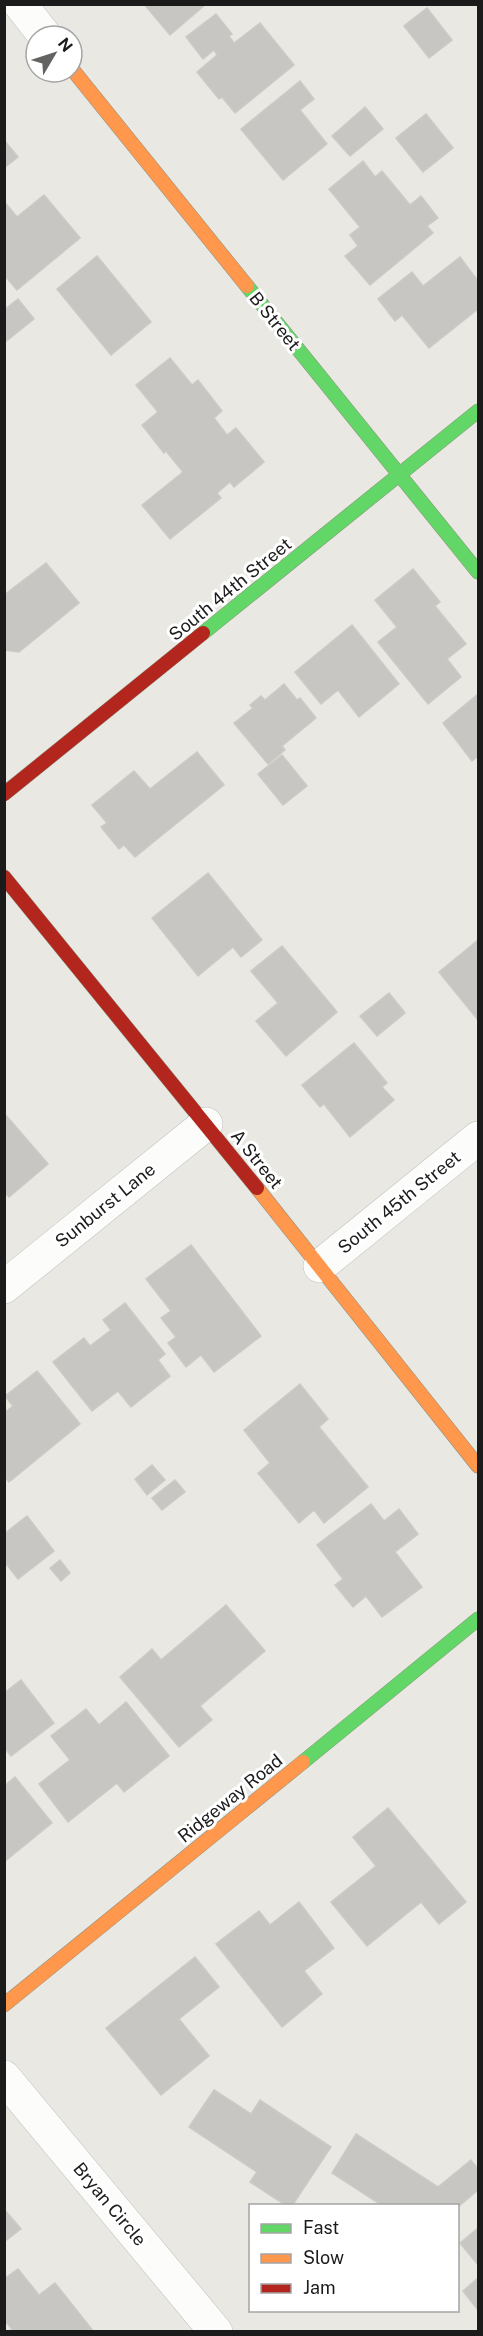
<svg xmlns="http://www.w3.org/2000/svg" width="483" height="2336" font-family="'Public Sans',sans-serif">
  <rect width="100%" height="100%" fill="#e9e8e3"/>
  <g fill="#c7c6c3" stroke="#cccac5" stroke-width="1.5">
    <polygon points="144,4 206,4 170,35"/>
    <polygon points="427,8 452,40 429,58 404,26"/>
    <polygon points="216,14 232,34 229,36 234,43 260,23 294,65 235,113 222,97 219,99 197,72 217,55 214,50 203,59 186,37"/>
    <polygon points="300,81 314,99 300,110 327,144 283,180 241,129"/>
    <polygon points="365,107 383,129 350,156 332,136"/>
    <polygon points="426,114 453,148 423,172 396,138"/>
    <polygon points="4,140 18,157 4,168"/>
    <polygon points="363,161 375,177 382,171 410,205 421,196 438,218 427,226 433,233 370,285 345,256 358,246 350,235 360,227 329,189"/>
    <polygon points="44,195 80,238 17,290 4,275 4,201 17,217"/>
    <polygon points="97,256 151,322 111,355 57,289"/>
    <polygon points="460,257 478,281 478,309 429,348 402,315 395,321 378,299 412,272 423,286"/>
    <polygon points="18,299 34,319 4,343 4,310"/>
    <polygon points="170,358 192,385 198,380 222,411 214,418 227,435 236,428 264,462 234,487 230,482 217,493 221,498 170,539 142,505 183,472 166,451 164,453 142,425 158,412 136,385"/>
    <polygon points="46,563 79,603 19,652 4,650 4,595"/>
    <polygon points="413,569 440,602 435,606 466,644 447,659 461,677 428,704 378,642 397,627 375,600"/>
    <polygon points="352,625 399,684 359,717 338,690 321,704 295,672"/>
    <polygon points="284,684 297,700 300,698 316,718 282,746 285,750 268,764 234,723 253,708 250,705 261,696 265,700"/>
    <polygon points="478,694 478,756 472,761 443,723"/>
    <polygon points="197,752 224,785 135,857 124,845 119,849 101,827 107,823 92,805 134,771 150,789"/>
    <polygon points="282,755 307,786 283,805 258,774"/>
    <polygon points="208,873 262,940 241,957 233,947 198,976 152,918"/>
    <polygon points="478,940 478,1020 439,972"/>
    <polygon points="282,946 337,1012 286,1056 256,1021 278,1003 251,971"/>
    <polygon points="389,993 405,1013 377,1036 360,1016"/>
    <polygon points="354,1043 387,1083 382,1087 394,1100 350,1137 324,1104 320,1107 302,1085"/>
    <polygon points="4,1113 48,1164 9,1197 4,1192"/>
    <polygon points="191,1245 261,1336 214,1372 201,1355 186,1367 168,1343 176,1337 161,1318 171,1311 146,1279"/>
    <polygon points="125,1303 165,1354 158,1360 170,1376 131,1407 118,1391 92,1411 53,1362 84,1338 90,1346 111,1330 103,1320"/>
    <polygon points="37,1371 80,1424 9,1482 4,1476 4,1413 13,1406 5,1396"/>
    <polygon points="300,1384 328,1419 319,1427 368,1487 324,1523 314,1510 299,1523 258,1473 270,1463 244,1430"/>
    <polygon points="152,1465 165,1480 147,1495 135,1479"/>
    <polygon points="175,1480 185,1492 162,1510 152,1498"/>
    <polygon points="371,1504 384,1521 399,1509 418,1534 395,1552 422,1587 382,1617 366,1596 353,1607 335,1585 343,1579 317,1545"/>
    <polygon points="27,1516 54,1551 18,1579 4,1561 4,1534"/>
    <polygon points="60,1560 70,1573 61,1581 50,1568"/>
    <polygon points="226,1605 265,1651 200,1706 212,1720 179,1747 120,1677 152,1649 161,1660"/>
    <polygon points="21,1680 54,1723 11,1756 4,1747 4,1693"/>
    <polygon points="126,1702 169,1756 124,1792 117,1783 68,1822 39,1784 70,1760 51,1736 86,1709 99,1725"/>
    <polygon points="15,1777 52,1823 4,1862 4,1786"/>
    <polygon points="388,1808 466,1902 439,1924 421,1902 367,1946 331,1902 376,1866 353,1837"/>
    <polygon points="299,1902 334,1948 304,1971 322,1994 282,2027 216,1944 259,1911 270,1925"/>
    <polygon points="195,1957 219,1987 179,2019 209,2056 161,2095 106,2028"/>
    <polygon points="214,2090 251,2114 260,2100 331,2147 292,2206 287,2206 250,2182 257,2172 189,2127"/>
    <polygon points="356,2134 438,2187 471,2160 478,2169 478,2190 458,2207 383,2206 332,2173"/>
    <polygon points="4,2209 21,2229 4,2242"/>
    <polygon points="478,2228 478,2265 460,2243"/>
    <polygon points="18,2269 39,2295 55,2283 94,2332 9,2332 12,2329 4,2320 4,2279"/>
    <polygon points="478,2278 478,2310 463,2291"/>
  </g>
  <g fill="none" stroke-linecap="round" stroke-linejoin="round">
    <defs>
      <g id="street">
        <polyline points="20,4 45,36"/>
        <polyline points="320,1266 478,1138"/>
        <polyline points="4,1287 206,1124"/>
        <polyline points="4,2077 216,2332"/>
      </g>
      <g id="fast">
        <polyline points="247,286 478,572"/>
        <polyline points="203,633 478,411"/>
        <polyline points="303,1762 478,1619"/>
      </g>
      <g id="slow">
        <polyline points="72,69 247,286"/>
        <polyline points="257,1188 478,1466"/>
        <polyline points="4,2005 303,1762"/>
      </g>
      <g id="jam">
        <polyline points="4,794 203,633"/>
        <polyline points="4,877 257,1188"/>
      </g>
    </defs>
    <use href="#street" stroke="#c0c0be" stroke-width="34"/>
    <use href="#fast" stroke="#8c907e" stroke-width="15"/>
    <use href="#slow" stroke="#8c907e" stroke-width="15"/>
    <use href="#jam" stroke="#8c907e" stroke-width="15"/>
    <use href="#street" stroke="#fcfcfb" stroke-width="33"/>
    <use href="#fast" stroke="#63d668" stroke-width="14"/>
    <use href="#slow" stroke="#ff974d" stroke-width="14"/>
    <use href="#jam" stroke="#b3261e" stroke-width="14"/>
  </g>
  <g text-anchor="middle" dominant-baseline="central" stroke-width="6" stroke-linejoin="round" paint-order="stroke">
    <g font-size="18" fill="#1b1b1b" stroke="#fff">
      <text transform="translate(275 321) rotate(51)">B Street</text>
      <text transform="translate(230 589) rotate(-39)">South 44th Street</text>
      <text transform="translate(257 1159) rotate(51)">A Street</text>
      <text transform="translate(399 1202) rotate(-39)">South 45th Street</text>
      <text transform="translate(105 1205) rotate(-39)">Sunburst Lane</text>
      <text transform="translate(230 1798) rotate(-39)">Ridgeway Road</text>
      <text transform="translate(110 2204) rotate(50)">Bryan Circle</text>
    </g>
  </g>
  <rect width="483" height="2336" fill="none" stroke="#1b1b1b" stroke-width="12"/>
  <rect x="249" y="2204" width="210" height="108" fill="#ffffff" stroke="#a4a4a4" stroke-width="1.5"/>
  <rect x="261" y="2224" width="30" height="9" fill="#63d668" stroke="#a4a4a4" stroke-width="1.5"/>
  <text x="303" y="2234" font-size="18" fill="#1b1b1b">Fast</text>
  <rect x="261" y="2254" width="30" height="9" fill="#ff974d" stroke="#a4a4a4" stroke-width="1.5"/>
  <text x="303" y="2264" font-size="18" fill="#1b1b1b">Slow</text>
  <rect x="261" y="2284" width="30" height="9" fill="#b3261e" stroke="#a4a4a4" stroke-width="1.5"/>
  <text x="303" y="2294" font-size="18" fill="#1b1b1b">Jam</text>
  <g transform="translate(54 54) rotate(51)"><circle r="28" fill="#ffffff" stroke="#a4a4a4" stroke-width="1.5"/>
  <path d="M0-4.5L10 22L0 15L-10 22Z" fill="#636361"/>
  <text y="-9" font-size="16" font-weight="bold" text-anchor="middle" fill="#1b1b1b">N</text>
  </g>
</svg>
